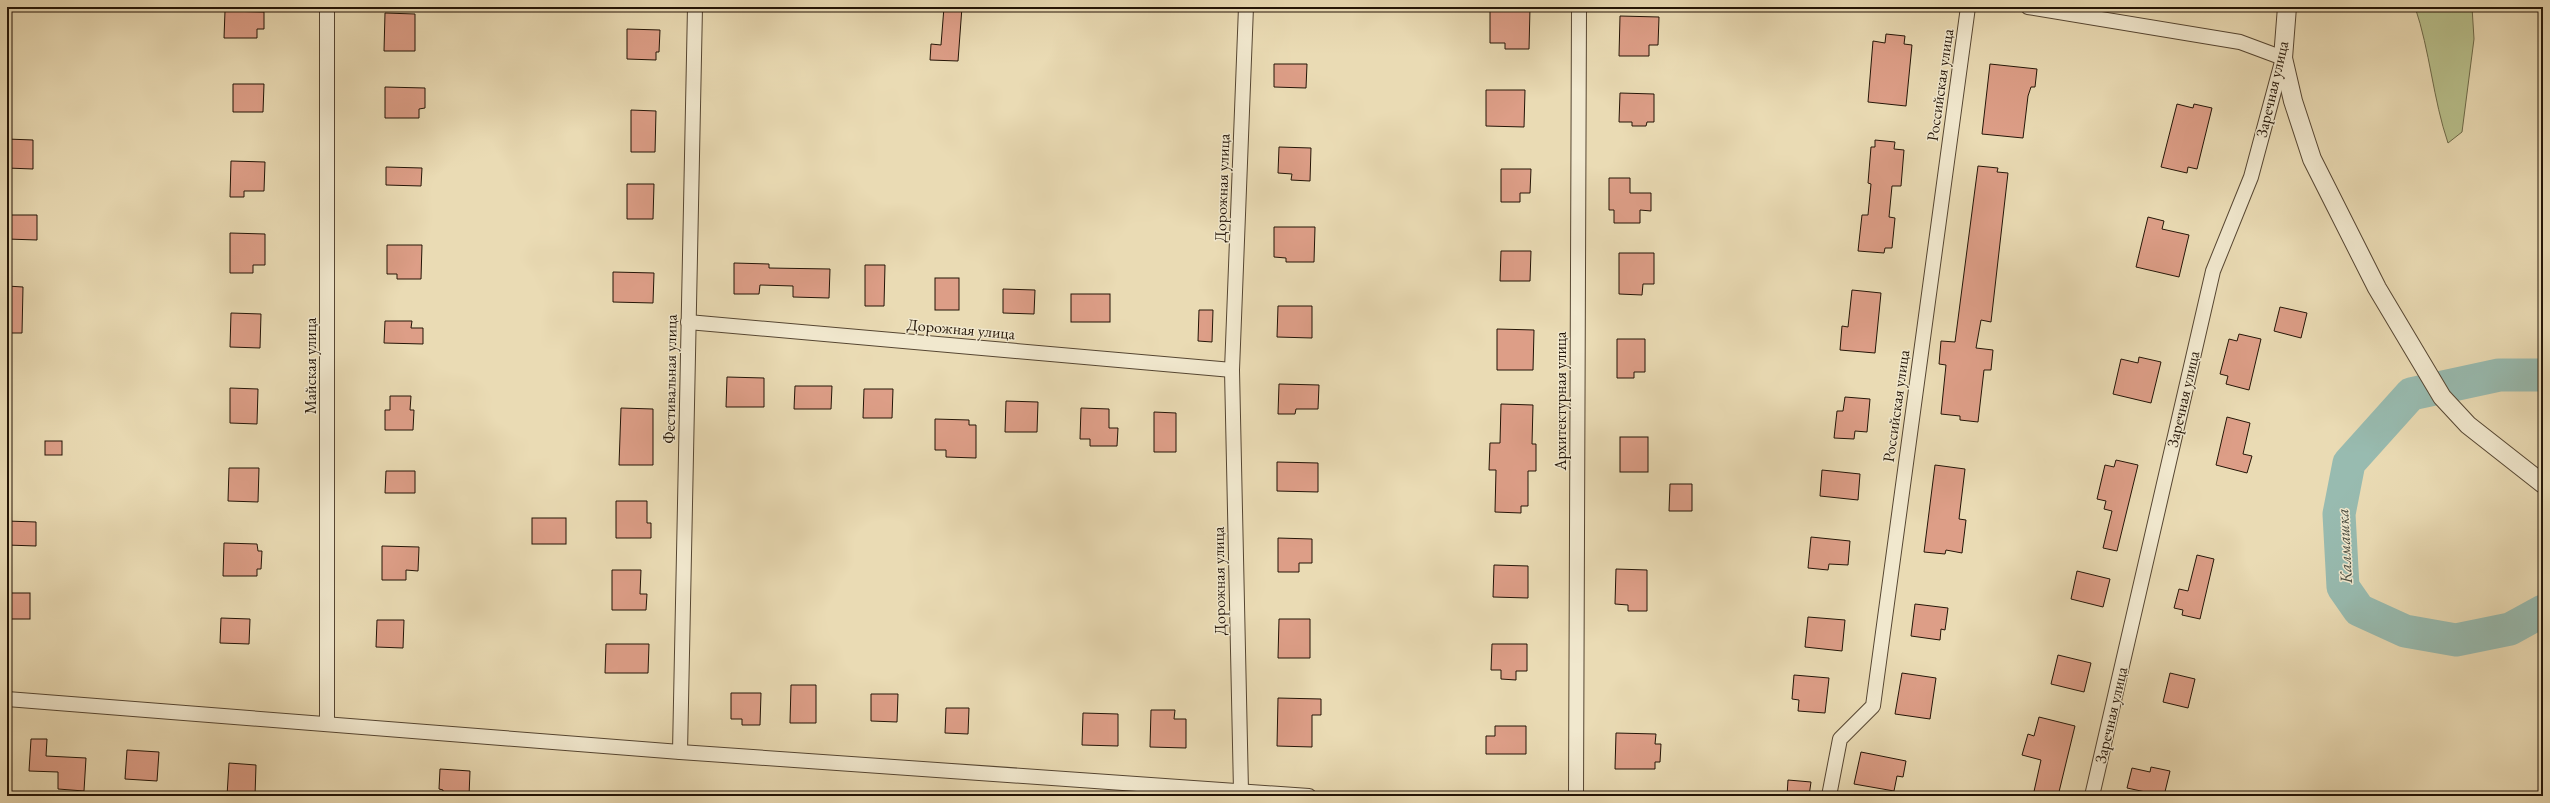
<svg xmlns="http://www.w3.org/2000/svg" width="2550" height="803" font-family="'EB Garamond',serif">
  <rect width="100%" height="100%" fill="#eadbb4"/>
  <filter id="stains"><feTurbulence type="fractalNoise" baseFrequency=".005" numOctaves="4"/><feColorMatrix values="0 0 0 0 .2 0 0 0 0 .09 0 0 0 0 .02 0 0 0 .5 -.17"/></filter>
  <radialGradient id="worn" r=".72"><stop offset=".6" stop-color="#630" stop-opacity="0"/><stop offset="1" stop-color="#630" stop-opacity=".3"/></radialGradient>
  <path fill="#b8c08c" stroke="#6e6a4a" d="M2415 7H2472L2474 39 2462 132 2448 143C2433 99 2430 51 2415 7Z"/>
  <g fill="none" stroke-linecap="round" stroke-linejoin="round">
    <polyline stroke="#98bbb0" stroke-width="33" points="2543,375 2499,375 2411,394 2349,463 2339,514 2343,587 2359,610 2405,631 2456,640 2510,629 2543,611"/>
  </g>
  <g fill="#dd9e87" stroke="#241507">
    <polygon points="944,7 962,7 958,61 930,60 931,44 941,45"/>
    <polygon points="1490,8 1530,8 1529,49 1505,49 1505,43 1490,43"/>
    <polygon points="225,11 264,12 264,29 257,29 257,38 224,38"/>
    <polygon points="385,13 415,14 415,51 384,51"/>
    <polygon points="1620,16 1659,17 1658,45 1649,45 1649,56 1619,56"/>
    <polygon points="627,29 660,30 659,52 656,52 656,60 627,59"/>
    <polygon points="1886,34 1905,36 1904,44 1912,45 1906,106 1868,102 1873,41 1885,43"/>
    <polygon points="1274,64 1307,64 1306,88 1274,87"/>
    <polygon points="1990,64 2037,69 2035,87 2031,87 2028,96 2023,138 1982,134"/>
    <polygon points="233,84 264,84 263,112 233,112"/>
    <polygon points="385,87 425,88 425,108 419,109 419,118 385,118"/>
    <polygon points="1486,90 1525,90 1524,127 1486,126"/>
    <polygon points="1620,93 1654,94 1654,122 1647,122 1646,126 1632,126 1632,122 1619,122"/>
    <polygon points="2177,104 2193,108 2194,104 2212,108 2197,169 2188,167 2187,173 2161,167"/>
    <polygon points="631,110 656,111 655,152 631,152"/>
    <polygon points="7,139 33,140 33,169 7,168"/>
    <polygon points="1875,140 1895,142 1894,149 1904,150 1901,186 1892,186 1889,217 1895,218 1892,248 1885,248 1884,253 1858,251 1862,215 1868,215 1871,184 1868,183 1871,147 1875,147"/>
    <polygon points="1279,147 1311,148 1310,181 1291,180 1292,174 1278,173"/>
    <polygon points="231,161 265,162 264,191 244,191 244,197 230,197"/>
    <polygon points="1978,166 1998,168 1997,172 2008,173 1991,322 1981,320 1976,348 1993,350 1991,370 1984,370 1978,422 1960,420 1960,416 1941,414 1946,365 1939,364 1941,341 1955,342"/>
    <polygon points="386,167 422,168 421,186 386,185"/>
    <polygon points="1501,169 1531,169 1530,193 1520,193 1520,202 1501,202"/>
    <polygon points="1609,178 1630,178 1630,193 1651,193 1651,211 1640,210 1640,223 1614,223 1614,210 1609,210"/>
    <polygon points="627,184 654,184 653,219 627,219"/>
    <polygon points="7,215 37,215 37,240 7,239"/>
    <polygon points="2148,217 2164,221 2162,229 2189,235 2179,277 2136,267"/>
    <polygon points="1274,227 1315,227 1314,262 1286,262 1286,258 1274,257"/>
    <polygon points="230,233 265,234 265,265 253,265 253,273 230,273"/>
    <polygon points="387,245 422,245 421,279 397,279 397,274 387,274"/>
    <polygon points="1501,251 1531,251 1530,281 1500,281"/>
    <polygon points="1619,253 1654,253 1654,284 1643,284 1642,295 1619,294"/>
    <polygon points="734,263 769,264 769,268 830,269 829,298 793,297 793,286 760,285 759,294 734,294"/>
    <polygon points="865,265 885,265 884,306 865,306"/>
    <polygon points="613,272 654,273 653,303 613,302"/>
    <rect x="935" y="278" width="24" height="32"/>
    <polygon points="7,286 23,287 22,333 7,333"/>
    <polygon points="1003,289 1035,290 1034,314 1003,313"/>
    <polygon points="1852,290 1881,293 1875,353 1840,350 1842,326 1848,327"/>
    <rect x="1071" y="294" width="39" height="28"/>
    <polygon points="1278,306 1312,306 1312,338 1277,337"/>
    <polygon points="2280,307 2307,313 2301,338 2274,331"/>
    <polygon points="1199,310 1213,310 1212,342 1198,341"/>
    <polygon points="231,313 261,314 260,348 230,347"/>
    <polygon points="385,321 412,321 411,328 423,328 423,344 384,343"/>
    <polygon points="1497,329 1534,330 1533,370 1497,370"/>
    <polygon points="2239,334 2261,339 2249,390 2226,384 2228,376 2220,374 2229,339 2237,341"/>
    <polygon points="1617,339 1645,339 1645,372 1634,372 1634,378 1617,378"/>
    <polygon points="2139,357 2161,362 2151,403 2113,394 2121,359 2138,363"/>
    <polygon points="727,377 764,378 764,407 726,407"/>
    <polygon points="1279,384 1319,385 1318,409 1296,409 1295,414 1278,414"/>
    <polygon points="795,386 832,386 831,409 794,409"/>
    <polygon points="230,388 258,389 257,424 230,423"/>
    <polygon points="864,389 893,389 892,418 863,418"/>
    <polygon points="390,396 411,396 410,410 414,410 413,430 385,430 385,410 390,410"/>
    <polygon points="1845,397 1870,399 1867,432 1855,431 1854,439 1834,438 1837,411 1843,411"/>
    <polygon points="1006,401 1038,402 1037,432 1005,432"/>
    <polygon points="1501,404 1533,405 1532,444 1536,444 1536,471 1528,471 1528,506 1521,506 1521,513 1495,512 1496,470 1489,470 1490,443 1500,443"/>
    <polygon points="621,408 653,409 653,465 619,465"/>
    <polygon points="1081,408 1109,409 1109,428 1118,428 1117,446 1090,446 1090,439 1080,439"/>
    <polygon points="1154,412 1176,413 1176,452 1154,452"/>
    <polygon points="2227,417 2250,423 2243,454 2252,456 2247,473 2216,465"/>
    <polygon points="935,419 969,420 969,425 976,425 976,458 946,457 946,450 935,450"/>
    <rect x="1620" y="437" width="28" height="35"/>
    <rect x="45" y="441" width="17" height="14"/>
    <polygon points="2116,460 2138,465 2117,551 2103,548 2112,511 2104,509 2106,501 2097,499 2105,465 2114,467"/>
    <polygon points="1277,462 1318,463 1318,492 1277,491"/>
    <polygon points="1935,465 1965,469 1959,519 1966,520 1962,553 1946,550 1945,554 1924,552"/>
    <polygon points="229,468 259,468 258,502 228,501"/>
    <polygon points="1822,470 1860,474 1858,500 1820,496"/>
    <polygon points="386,471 415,471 415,493 385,493"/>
    <polygon points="1670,484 1692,484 1692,511 1669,511"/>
    <polygon points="616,501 647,501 647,523 651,523 651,538 616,538"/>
    <rect x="532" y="518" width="34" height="26"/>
    <polygon points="7,521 36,522 36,546 7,545"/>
    <polygon points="1811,537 1850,541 1848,565 1829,564 1828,570 1808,568"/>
    <polygon points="1278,538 1312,539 1312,563 1299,563 1299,572 1278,572"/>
    <polygon points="224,543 257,544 258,551 262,551 261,569 257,569 257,576 223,576"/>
    <polygon points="382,546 419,547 418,571 406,570 406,580 382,580"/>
    <polygon points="2197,555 2214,559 2200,619 2182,615 2183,610 2174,608 2179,589 2188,591"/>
    <polygon points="1494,565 1528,566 1528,598 1493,597"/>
    <polygon points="1616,569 1647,570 1647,611 1628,611 1628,605 1615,604"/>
    <polygon points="612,570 641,570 640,594 647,594 646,610 612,610"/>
    <polygon points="2077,571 2110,579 2103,607 2071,599"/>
    <rect x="7" y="593" width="23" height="26"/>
    <polygon points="1915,604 1948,608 1945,630 1941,629 1940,640 1911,636"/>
    <polygon points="1808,617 1845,620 1842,651 1805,647"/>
    <polygon points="221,618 250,619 249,644 220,643"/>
    <polygon points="1279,619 1310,619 1310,658 1278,658"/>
    <polygon points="377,620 404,620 403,648 376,647"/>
    <polygon points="606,644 649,644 648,673 605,673"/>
    <polygon points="1492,644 1527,644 1527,671 1516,671 1516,680 1501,679 1501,670 1491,670"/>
    <polygon points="2058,655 2091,663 2084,692 2051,684"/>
    <polygon points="1902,673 1936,678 1930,719 1895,714"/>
    <polygon points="2170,673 2195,679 2188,708 2163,702"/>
    <polygon points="1794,675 1829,678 1825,713 1798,711 1799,700 1792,699"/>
    <polygon points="791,685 816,685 816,723 790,723"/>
    <polygon points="731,693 761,693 760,725 742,725 742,719 731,719"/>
    <polygon points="871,694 898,694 897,722 871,721"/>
    <polygon points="1278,698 1321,699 1321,715 1312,715 1312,747 1277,746"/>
    <polygon points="946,708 969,708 968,734 945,733"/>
    <polygon points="1151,710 1175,710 1174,719 1186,719 1186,748 1150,747"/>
    <polygon points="1083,713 1118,714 1118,746 1082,745"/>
    <polygon points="2039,717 2075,726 2058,796 2033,796 2041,760 2022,755 2028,734 2034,736"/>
    <polygon points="1495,726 1526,726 1526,754 1486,754 1486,736 1495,736"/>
    <polygon points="1616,733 1656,734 1655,744 1661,744 1660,762 1655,762 1655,769 1615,769"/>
    <polygon points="31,739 47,739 46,756 86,758 84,791 58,789 58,772 29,771"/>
    <polygon points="127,750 159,752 157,781 125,779"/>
    <polygon points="1861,752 1906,761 1903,777 1897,776 1894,791 1854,784"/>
    <polygon points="229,763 256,765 255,796 227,796"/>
    <polygon points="2151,767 2170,771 2164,796 2127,788 2132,768 2150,772"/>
    <polygon points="440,769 470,771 469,796 443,796 443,790 439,789"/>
    <polygon points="1788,780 1811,782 1809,796 1787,796"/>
  </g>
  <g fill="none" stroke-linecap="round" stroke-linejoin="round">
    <defs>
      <g id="minor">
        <polyline points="327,7 327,724"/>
        <polyline points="2028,7 2240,42 2283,58 2251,177 2213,271 2092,796"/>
        <polyline points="688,322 1232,370"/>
        <polyline points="7,699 680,752 1309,796"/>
        <polyline points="680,752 695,7"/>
        <polyline points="1241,791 1232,370 1246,7"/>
        <polyline points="1576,796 1579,7"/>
        <polyline points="1829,796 1840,739 1873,706 1968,7"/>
      </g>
      <polyline id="tertiary" points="2287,7 2283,58 2293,101 2312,159 2377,288 2442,397 2468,425 2543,484"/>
    </defs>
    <use href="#minor" stroke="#564632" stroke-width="16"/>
    <use href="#tertiary" stroke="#564632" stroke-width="20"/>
    <use href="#minor" stroke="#f1e8ce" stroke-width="14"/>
    <use href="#tertiary" stroke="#f1e8ce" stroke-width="18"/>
  </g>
  <g text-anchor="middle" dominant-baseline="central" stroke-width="3" stroke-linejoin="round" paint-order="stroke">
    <g font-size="16" fill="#241507" stroke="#f1e8ce">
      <text transform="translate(1940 85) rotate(-82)">Российская улица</text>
      <text transform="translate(2272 89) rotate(-77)">Заречная улица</text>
      <text transform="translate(1222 188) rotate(-88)">Дорожная улица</text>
      <text transform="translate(961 329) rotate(5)">Дорожная улица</text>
      <text transform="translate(310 366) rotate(-90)">Майская улица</text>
      <text transform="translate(670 379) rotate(-89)">Фестивальная улица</text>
      <text transform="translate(2183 399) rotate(-77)">Заречная улица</text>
      <text transform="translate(1560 401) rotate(-90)">Архитектурная улица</text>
      <text transform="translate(1896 406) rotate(-82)">Российская улица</text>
      <text transform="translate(1219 581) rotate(-91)">Дорожная улица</text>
      <text transform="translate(2111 715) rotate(-77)">Заречная улица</text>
    </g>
    <g font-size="17" font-style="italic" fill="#4d4f42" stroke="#f1e8ce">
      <text transform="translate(2344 546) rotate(-93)">Калмашка</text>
    </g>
  </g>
  <rect width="2550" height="803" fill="none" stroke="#eadbb4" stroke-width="24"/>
  <rect x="8" y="8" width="2534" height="787" fill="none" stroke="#241507" stroke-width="2"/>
  <rect x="12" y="12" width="2526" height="779" fill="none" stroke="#241507"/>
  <rect width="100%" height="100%" filter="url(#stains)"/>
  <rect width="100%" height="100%" fill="url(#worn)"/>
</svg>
